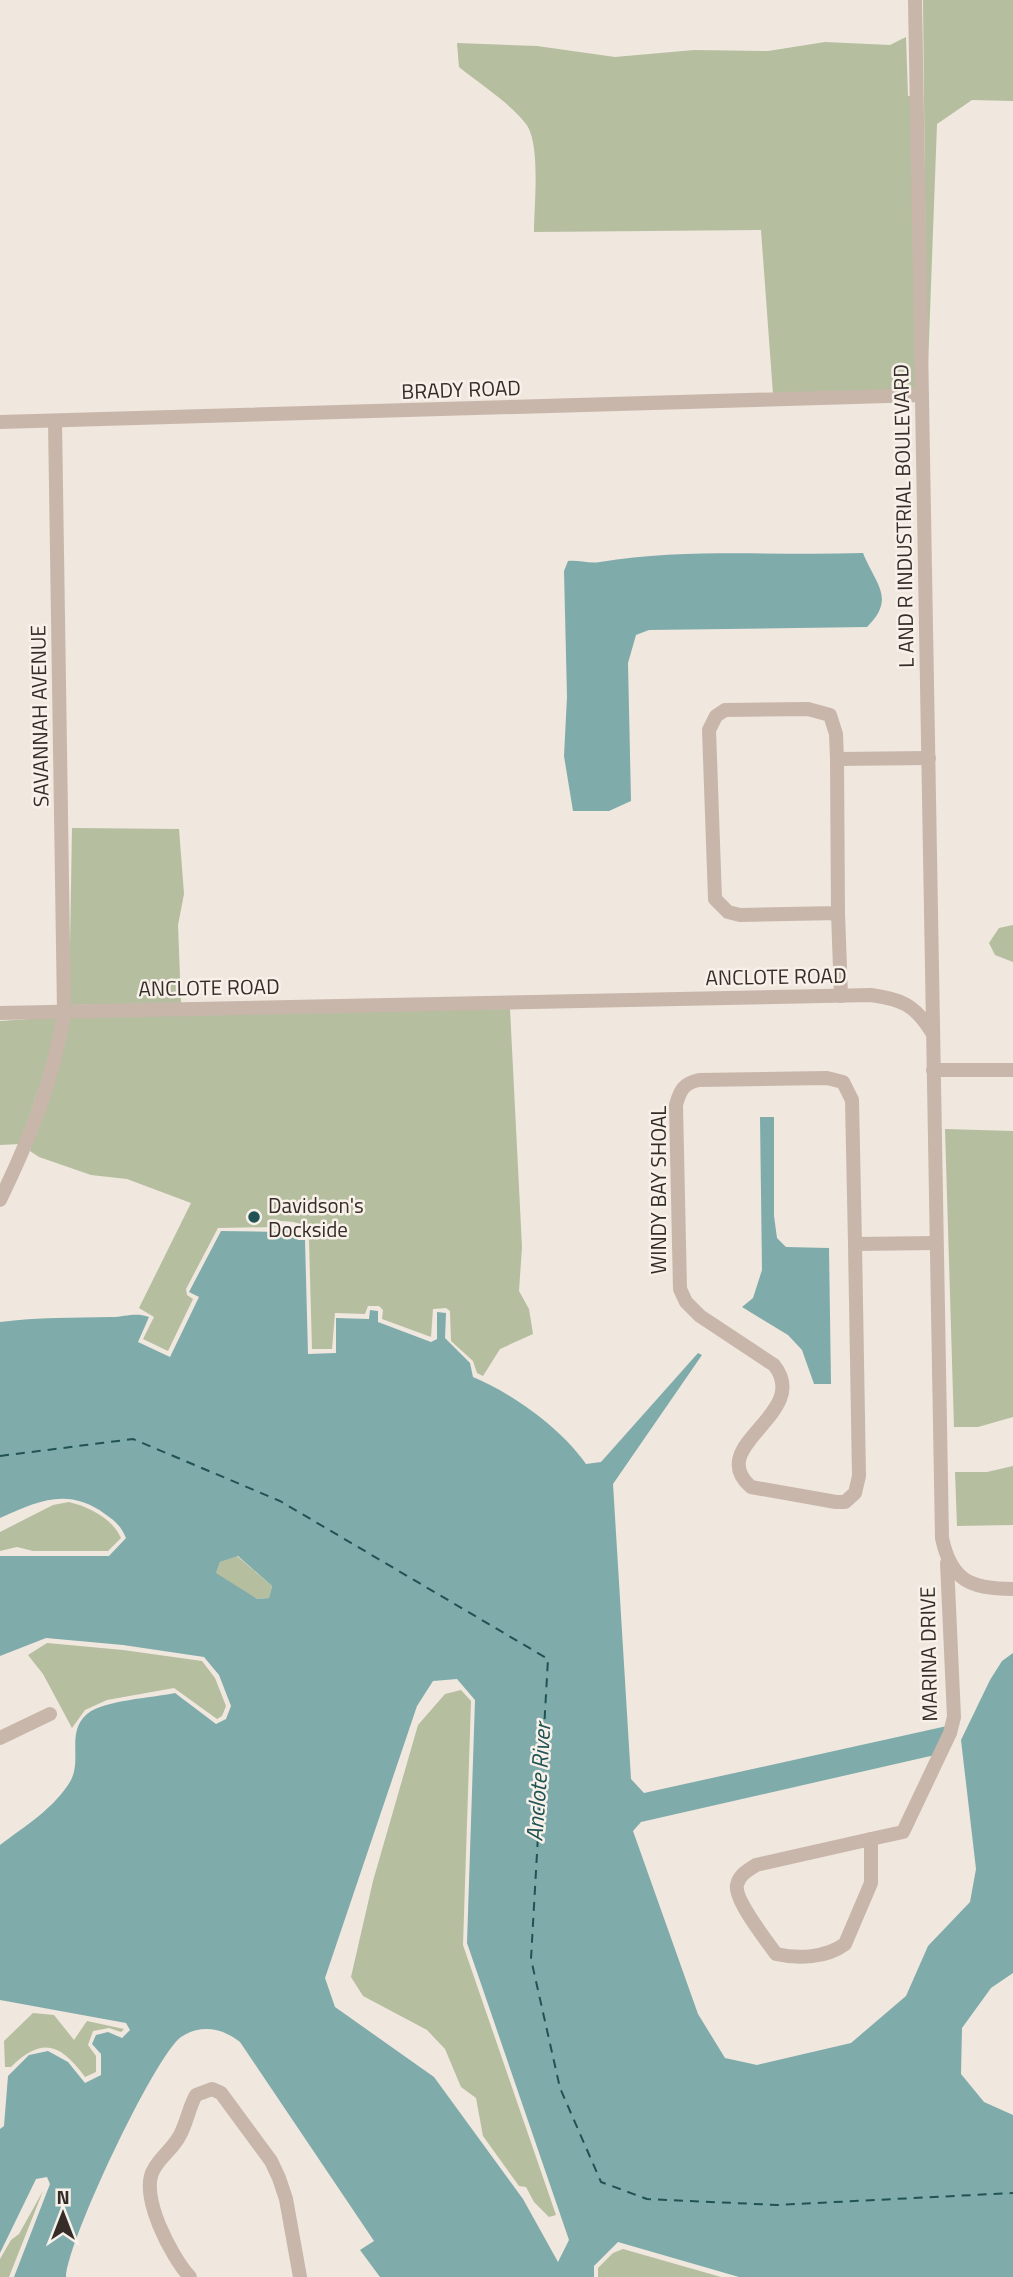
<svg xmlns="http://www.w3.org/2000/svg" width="1013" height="2277" font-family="'Titillium Web',sans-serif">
  <rect width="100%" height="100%" fill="#f0e7de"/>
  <g fill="#b5be9f">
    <polygon points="923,0 1013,0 1013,101 972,100 937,124 927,393"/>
    <path d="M906 37 908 96H912L917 390 773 394 761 230 534 232C534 205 541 144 526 124 508 101 481 85 459 67L457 43 537 46 615 57 694 50 768 51 825 42 890 45Z"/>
    <polygon points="72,828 179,829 184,894 178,925 181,1003 69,1005"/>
    <polygon points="1013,925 1013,962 995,955 989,943 999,928"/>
    <path d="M510 1009 522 1247 519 1291 529 1309 533 1334 500 1349 483 1376 477 1373 473 1361 451 1341 450 1311 446 1308 433 1309 431 1337 382 1319 383 1310 379 1306H368L365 1314 335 1313 332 1349H312L309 1240C298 1223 305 1222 280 1221L276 1227 218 1228 186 1289 187 1295 193 1299 168 1351 143 1339 154 1317 139 1308 191 1203 127 1179 91 1175 39 1157 30 1151 69 1017Z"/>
    <polygon points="58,1017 54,1044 20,1144 0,1145 0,1021"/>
    <polygon points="945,1129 1013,1131 1013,1417 978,1427 954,1427"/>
    <polygon points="1013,1466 1013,1525 957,1526 955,1472 987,1472"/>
    <path d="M69 1502C89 1507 112 1518 121 1538L108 1551H33L17 1547 0 1551V1532L53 1505Z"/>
    <polygon points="237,1556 272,1586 269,1598 257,1599 215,1575 220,1562"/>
    <polygon points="47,1643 123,1650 202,1661 215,1678 226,1706 222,1716 217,1719 174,1688 107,1700 85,1710 72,1728 43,1674 28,1655"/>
    <polygon points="461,1690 471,1701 463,1945 556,2215 549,2217 534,2202 526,2187 519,2186 483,2136 476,2098 461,2087 445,2049 427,2030 363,1996 351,1977 373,1881 418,1725 445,1694"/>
    <path d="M33 2013 54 2015 74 2040 87 2021 124 2029 121 2032 109 2028 93 2031 88 2045 96 2056V2072L85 2077C61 2044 42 2036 11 2067H5L4 2041Z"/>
    <polygon points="43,2191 9,2277 0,2277 0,2259 11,2240 19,2234"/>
    <polygon points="623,2249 721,2277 598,2277 598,2268 613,2253"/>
  </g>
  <g fill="#7fabab" fill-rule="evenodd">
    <path d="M863 553C876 585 896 598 867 627L649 630 636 635 628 663 631 801 609 811H573L564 756 567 697 564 571 568 561C579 560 589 564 600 562 685 548 776 556 863 553Z"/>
    <polygon points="760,1117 774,1117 774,1216 777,1238 786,1247 829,1248 831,1384 814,1384 802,1350 788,1335 742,1307 753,1298 762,1270"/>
    <path d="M280 1226H297L298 1240H305L308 1354 336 1353V1318L369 1319 370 1310 378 1311V1322L431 1342 437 1339V1312L446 1313 445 1338 470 1363 473 1377C512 1393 562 1429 586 1464L601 1462 698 1353 702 1355 613 1484 631 1779 644 1793 947 1726 935 1755 641 1822 633 1831 698 2014 725 2058 757 2065 851 2043 906 1996 928 1946 970 1902 976 1869 961 1740 990 1680 1002 1661 1013 1653V1973L991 1988 962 2028 961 2074 984 2102 1013 2115V2277H739L618 2242 594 2266V2277H380L360 2250 374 2241 240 2042C223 2028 200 2024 181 2037 154 2057 67 2242 66 2277H14L50 2184 47 2177 36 2179 0 2253V2129L4 2126 8 2076 29 2055 48 2051 68 2062 85 2083 101 2075V2054L92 2044 96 2035 108 2032 122 2038 130 2030 126 2023 0 2000V1845C25 1826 55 1808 71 1780 82 1759 66 1732 87 1714 104 1700 152 1698 175 1693L216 1724 226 1719 231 1706 219 1675 204 1657 123 1645 46 1638 0 1656V1556H109L126 1538C121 1526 115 1521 105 1514 68 1487 38 1501 0 1518V1322C37 1317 74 1318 111 1317 126 1317 135 1312 149 1317L138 1342 170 1357 199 1297 189 1292 221 1231 280 1232ZM238 1556 272 1586 269 1598 257 1599 216 1573 220 1562ZM457 1679 475 1700 467 1943 569 2240 558 2262 523 2199 434 2077 335 2007 325 1978 417 1706 433 1681Z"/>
  </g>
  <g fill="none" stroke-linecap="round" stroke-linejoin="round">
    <polyline stroke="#225354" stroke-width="2" stroke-dasharray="9 7" stroke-linecap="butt" points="0,1456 133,1439 280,1501 548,1659 531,1959 560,2088 601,2182 647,2199 777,2205 1013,2193"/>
    <g stroke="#c8b6aa" stroke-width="14">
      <path d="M915 0 942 1538C951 1581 971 1589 1013 1589"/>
      <polyline points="0,422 922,395"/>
      <polyline points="837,759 929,758"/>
      <polyline points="838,913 837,759 836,734 830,715 808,709 725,710 716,716 709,730 715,899 728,912 740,915 838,913 841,996"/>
      <path d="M0 1013 871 995C901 999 915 1005 931 1031"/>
      <polyline points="933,1070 1013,1070"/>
      <path d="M0 1200C29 1140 55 1077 64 1011L55 421"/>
      <path d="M855 1244 859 1476 855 1493 845 1502H836L751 1487C703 1445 813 1414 774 1365L700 1316 686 1302 680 1289 676 1105C680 1090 684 1083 699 1080L827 1078 843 1082 852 1100 855 1244 936 1243"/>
      <polyline points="0,1738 50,1714"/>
      <path d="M871 1839V1883L845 1944C826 1958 798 1959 776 1954 767 1941 734 1900 737 1885 739 1875 748 1870 756 1865Z"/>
      <polyline points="871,1839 903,1832 950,1733 954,1717 947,1563"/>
      <path d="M190 2277C172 2258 138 2194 154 2169 161 2156 173 2149 180 2135 187 2122 189 2107 196 2095L212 2089 221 2093 271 2161 279 2178 286 2199 300 2277"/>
    </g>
  </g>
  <circle fill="#225354" stroke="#f8f1ea" stroke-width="2.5" cx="254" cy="1217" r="7"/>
  <g text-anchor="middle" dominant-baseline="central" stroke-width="5" stroke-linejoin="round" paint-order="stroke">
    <g font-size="21" fill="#362d29" stroke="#f8f1ea">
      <text transform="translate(461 389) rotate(-2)">BRADY ROAD</text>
      <text transform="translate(903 516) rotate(-91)">L AND R INDUSTRIAL BOULEVARD</text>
      <text transform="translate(39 716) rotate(-91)">SAVANNAH AVENUE</text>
      <text transform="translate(776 976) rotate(-1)">ANCLOTE ROAD</text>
      <text transform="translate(209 987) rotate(-1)">ANCLOTE ROAD</text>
      <text transform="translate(658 1190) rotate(-90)">WINDY BAY SHOAL</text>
      <text transform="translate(928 1654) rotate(-91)">MARINA DRIVE</text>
    </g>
    <g font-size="21" fill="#362d29" stroke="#f8f1ea" text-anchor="start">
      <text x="268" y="1205">Davidson's<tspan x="268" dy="24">Dockside</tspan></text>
    </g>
    <g font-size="23" font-style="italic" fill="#225354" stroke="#f8f1ea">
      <text transform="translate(538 1782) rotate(-86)">Anclote River</text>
    </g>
  </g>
  <g transform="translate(63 2214)" stroke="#f8f1ea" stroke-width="5" paint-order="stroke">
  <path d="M0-5L12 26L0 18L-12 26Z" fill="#362d29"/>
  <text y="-10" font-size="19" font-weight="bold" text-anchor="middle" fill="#362d29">N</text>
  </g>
</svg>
